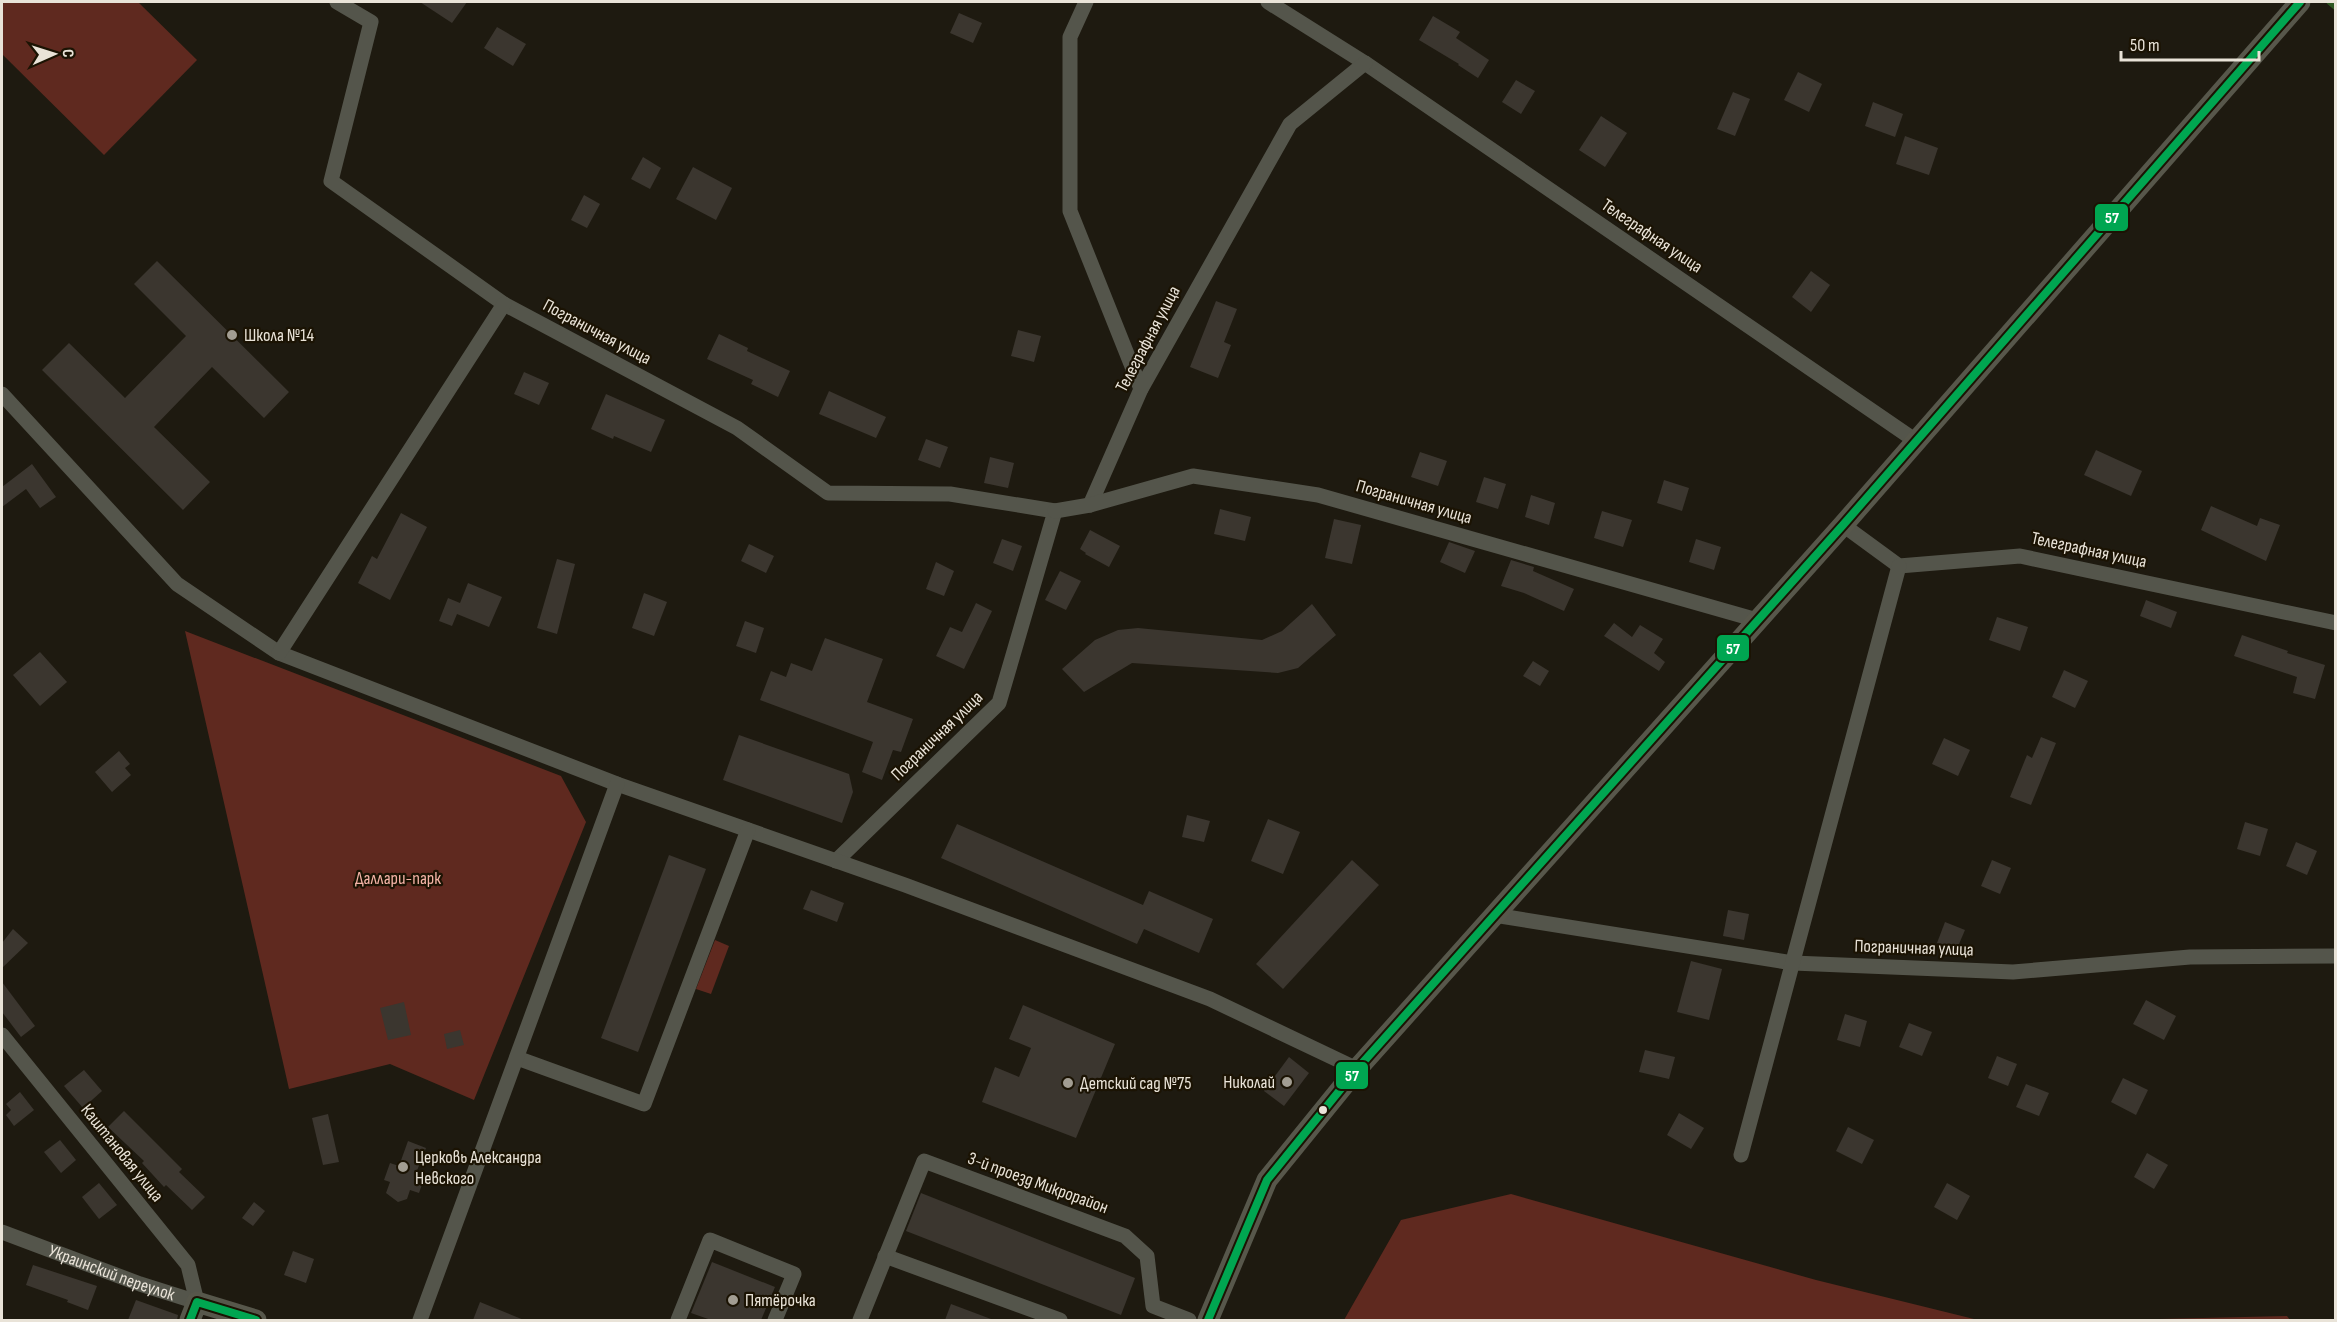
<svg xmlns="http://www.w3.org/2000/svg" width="2337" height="1322" font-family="'Sofia Sans Condensed',sans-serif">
  <rect width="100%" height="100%" fill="#1e1a10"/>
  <g fill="#5f291f">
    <polygon points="2,2 138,2 197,60 104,155 2,54"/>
    <polygon points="185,631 561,776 586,822 474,1100 390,1064 289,1089"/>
    <polygon points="715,940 729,946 711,994 696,989"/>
    <polygon points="1511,1194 1816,1280 1978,1320 1344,1320 1401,1220"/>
    <polygon points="2287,1316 2290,1320 2116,1320"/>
  </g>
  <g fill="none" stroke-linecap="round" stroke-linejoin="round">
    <polyline stroke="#2d5721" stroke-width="5" points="2329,2 2336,8"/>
  </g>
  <g fill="#3b362f">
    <polygon points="420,2 467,2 452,23"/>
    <polygon points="959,13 982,23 973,43 950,33"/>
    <polygon points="1433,16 1460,32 1456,38 1489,60 1478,78 1458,65 1459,64 1419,40"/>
    <polygon points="497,27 526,44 513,66 484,48"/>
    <polygon points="1798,72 1822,84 1809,112 1784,100"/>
    <polygon points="1516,80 1535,91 1521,114 1502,102"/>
    <polygon points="1733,92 1750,99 1735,136 1717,129"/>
    <polygon points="1873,102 1903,114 1895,137 1865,126"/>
    <polygon points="1601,116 1627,133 1605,167 1579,150"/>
    <polygon points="1905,136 1938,148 1929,175 1896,164"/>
    <polygon points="643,157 661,168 650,189 631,179"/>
    <polygon points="693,167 732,188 716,220 676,199"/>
    <polygon points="584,195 600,204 587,228 571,220"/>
    <polygon points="157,261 289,392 264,418 212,367 154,427 210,482 183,510 42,370 69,343 125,398 186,336 134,284"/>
    <polygon points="1811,271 1830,285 1811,312 1792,297"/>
    <polygon points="1216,301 1237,309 1224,342 1231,345 1218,378 1190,367"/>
    <polygon points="1018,330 1041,336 1034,362 1011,356"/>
    <polygon points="719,334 748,348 747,351 790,371 778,397 751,384 753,380 707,359"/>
    <polygon points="524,372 549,383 539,405 514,394"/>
    <polygon points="829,391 886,417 876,438 819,414"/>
    <polygon points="606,394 665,420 651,452 614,436 613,439 591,429"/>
    <polygon points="926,439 948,447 940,468 918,460"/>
    <polygon points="2096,450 2142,471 2131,496 2084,475"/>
    <polygon points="1420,452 1447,461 1438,486 1411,477"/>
    <polygon points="990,457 1014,463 1008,488 984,483"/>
    <polygon points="32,464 56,497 40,508 26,489 2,507 2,487"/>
    <polygon points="1484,477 1506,484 1498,509 1476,502"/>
    <polygon points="1664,480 1689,488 1682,511 1657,503"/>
    <polygon points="1531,495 1555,503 1549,525 1525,517"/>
    <polygon points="2211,506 2257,526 2260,518 2280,525 2266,561 2201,530"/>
    <polygon points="1220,509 1251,517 1245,541 1214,534"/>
    <polygon points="1602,511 1632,520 1623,547 1594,538"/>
    <polygon points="401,513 427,527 390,600 358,583 372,556 377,559"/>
    <polygon points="1334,519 1361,525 1352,564 1325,558"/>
    <polygon points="1090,530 1120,546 1109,567 1085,554 1086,553 1080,549"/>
    <polygon points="1002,539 1022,546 1013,571 993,563"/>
    <polygon points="1696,539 1721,547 1714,570 1689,562"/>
    <polygon points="1449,542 1475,551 1465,573 1440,562"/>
    <polygon points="749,544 774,556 766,573 741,561"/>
    <polygon points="557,559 575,564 557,634 537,628"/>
    <polygon points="1511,560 1534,567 1533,571 1574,589 1564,611 1524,593 1501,586"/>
    <polygon points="936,562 954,571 944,596 926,589"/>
    <polygon points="1060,571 1081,581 1066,610 1045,600"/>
    <polygon points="468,583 502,597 489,627 457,614 452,626 439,621 448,598 460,603"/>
    <polygon points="644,593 667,602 654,636 632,628"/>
    <polygon points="2146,600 2177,612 2171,628 2140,616"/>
    <polygon points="976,603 992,611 964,669 936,656 950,627 962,632"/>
    <polygon points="1312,604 1336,635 1298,668 1278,673 1132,663 1084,692 1062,669 1095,640 1118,630 1138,628 1262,640 1282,631"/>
    <polygon points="1997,617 2028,627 2020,651 1989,640"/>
    <polygon points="745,621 764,628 756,653 736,646"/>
    <polygon points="1614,623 1632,637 1640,625 1663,639 1654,653 1665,662 1659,671 1604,636"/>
    <polygon points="2242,635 2288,651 2287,653 2325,665 2315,699 2293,693 2297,677 2234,656"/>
    <polygon points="825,638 883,659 867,702 913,719 901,752 893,750 882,780 862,772 873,742 760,700 771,671 786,677 791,663 812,671"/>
    <polygon points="40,652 67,682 40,706 13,675"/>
    <polygon points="1533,661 1549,671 1540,686 1523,676"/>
    <polygon points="2064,670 2088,681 2075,708 2052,697"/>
    <polygon points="739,735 849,774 853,792 842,823 723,780"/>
    <polygon points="2041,737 2056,743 2031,805 2010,797 2027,755 2032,758"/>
    <polygon points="1944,738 1970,750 1958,776 1932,764"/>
    <polygon points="119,751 130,764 125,768 131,775 112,792 95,772"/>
    <polygon points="1187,815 1210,821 1204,842 1182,837"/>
    <polygon points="1268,819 1300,832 1283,874 1251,861"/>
    <polygon points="2245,822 2268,829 2260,856 2237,849"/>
    <polygon points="957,824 1143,905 1149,891 1213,919 1199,953 1144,929 1137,944 941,858"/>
    <polygon points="2296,842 2317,851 2307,875 2286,866"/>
    <polygon points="669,855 706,869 638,1052 601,1038"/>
    <polygon points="1352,860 1379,885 1283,989 1256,964"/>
    <polygon points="1992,860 2011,868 2000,894 1981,886"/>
    <polygon points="811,890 844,903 837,922 803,909"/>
    <polygon points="1728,910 1749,914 1744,940 1723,936"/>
    <polygon points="1945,922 1965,930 1956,951 1937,943"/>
    <polygon points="13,929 28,943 2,968 2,943"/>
    <polygon points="1691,961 1722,969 1709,1020 1677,1012"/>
    <polygon points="2,982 35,1026 21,1037 2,1012"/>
    <polygon points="2146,1000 2176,1016 2164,1040 2133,1024"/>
    <polygon points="404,1002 411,1035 388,1040 380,1008"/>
    <polygon points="1023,1005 1115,1044 1076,1138 982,1102 995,1067 1019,1077 1031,1048 1009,1039"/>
    <polygon points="1845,1014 1867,1021 1860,1047 1837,1040"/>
    <polygon points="1909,1023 1932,1032 1922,1056 1899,1047"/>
    <polygon points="460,1030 464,1045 447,1049 444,1034"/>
    <polygon points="1645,1050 1675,1057 1669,1079 1639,1072"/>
    <polygon points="1997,1056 2017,1064 2008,1086 1988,1078"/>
    <polygon points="1289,1057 1309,1073 1284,1106 1264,1091"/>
    <polygon points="84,1070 102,1091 83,1108 64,1086"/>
    <polygon points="2123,1078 2148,1090 2136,1115 2111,1102"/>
    <polygon points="2026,1084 2049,1093 2039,1116 2016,1107"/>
    <polygon points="20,1092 34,1110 14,1126 6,1115 11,1110 6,1104"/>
    <polygon points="124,1111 182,1169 179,1172 205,1197 192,1210 166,1185 164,1187 142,1163 144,1161 108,1127"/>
    <polygon points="1679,1113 1704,1128 1691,1149 1667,1135"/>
    <polygon points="328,1114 339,1162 323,1165 312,1118"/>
    <polygon points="1848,1127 1874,1140 1862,1164 1836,1151"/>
    <polygon points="60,1140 76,1160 61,1173 44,1152"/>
    <polygon points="408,1141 426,1148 416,1173 425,1176 419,1193 410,1190 407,1199 398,1202 386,1193 390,1182 384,1180 390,1163 399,1166"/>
    <polygon points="2147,1153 2168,1165 2154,1189 2134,1177"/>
    <polygon points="99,1183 117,1205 99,1219 82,1197"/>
    <polygon points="1947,1183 1970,1196 1957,1220 1934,1207"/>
    <polygon points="921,1193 1135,1278 1121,1315 906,1231"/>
    <polygon points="254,1202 265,1211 253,1226 242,1218"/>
    <polygon points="293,1251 314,1259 306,1283 284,1275"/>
    <polygon points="712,1262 775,1287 761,1320 711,1320 691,1313"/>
    <polygon points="33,1265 97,1286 88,1310 67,1302 68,1300 26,1285"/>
    <polygon points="136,1300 178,1315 177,1320 128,1320"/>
    <polygon points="480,1302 524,1320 473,1320"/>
    <polygon points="951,1304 991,1319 991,1320 945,1320"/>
  </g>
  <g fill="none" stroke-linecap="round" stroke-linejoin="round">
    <g stroke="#54554b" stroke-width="15">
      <polyline points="337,2 371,22 331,181 504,304 737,428 828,493 950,494 1055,511 999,703 836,861"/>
      <polyline points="1086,2 1070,37 1070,211 1141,389"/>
      <polyline points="1268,2 1365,63 1916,441"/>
      <polyline points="2,394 177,584 279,653 617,784 905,885 1210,999 1357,1069"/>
      <polyline points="1090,505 1141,389 1290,124 1365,63"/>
      <polyline points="1055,511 1090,505 1193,476 1318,495 1757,620"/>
      <polyline points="1843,525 1899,566 2020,556 2336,623"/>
      <polyline points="279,653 504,304"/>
      <polyline points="1494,915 1793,963 2013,972 2190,957 2336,956"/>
      <polyline points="2,1035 188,1265 197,1302"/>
      <polyline points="517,1058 644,1104 748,830"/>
      <polyline points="1741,1155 1899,566"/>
      <path id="s1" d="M2 1232 140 1284 197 1302"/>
      <polyline points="885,1256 1060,1320"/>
      <polyline points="420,1320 617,784"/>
      <polyline points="678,1320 710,1240 794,1274 775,1320"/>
      <polyline points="860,1320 924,1161 1125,1236 1147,1256 1153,1306 1189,1320"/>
    </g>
    <g stroke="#57574b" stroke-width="21">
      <polyline points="190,1320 197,1302 256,1320"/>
      <polyline points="1208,1320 1267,1180 1357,1069 1843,525 2300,2"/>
    </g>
    <defs>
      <g id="bus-1">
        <polyline points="190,1320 197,1302 256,1320"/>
        <polyline points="1208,1320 1267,1180 1357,1069 1843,525 2300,2"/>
      </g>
    </defs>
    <use href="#bus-1" stroke="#1b1303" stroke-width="12"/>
    <use href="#bus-1" stroke="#00a651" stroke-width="8"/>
  </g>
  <g fill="#a29d92" stroke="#1b1303" stroke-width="2">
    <circle cx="232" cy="335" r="6"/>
    <circle cx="1287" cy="1082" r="6"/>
    <circle cx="1068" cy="1083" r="6"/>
    <circle cx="403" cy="1167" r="6"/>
    <circle cx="733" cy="1300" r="6"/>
  </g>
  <circle fill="#e9e3d8" stroke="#1b1303" stroke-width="2" cx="1323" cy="1110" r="5"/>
  <g text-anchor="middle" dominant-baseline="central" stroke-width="4.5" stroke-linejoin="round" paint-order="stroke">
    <g font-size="18" fill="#e9e3d8" stroke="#1b1303">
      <text transform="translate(1652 236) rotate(34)">Телеграфная улица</text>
      <text transform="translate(597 332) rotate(28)">Пограничная улица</text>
      <text transform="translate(1148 339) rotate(-62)">Телеграфная улица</text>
      <text transform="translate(1414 502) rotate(16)">Пограничная улица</text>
      <text transform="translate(2089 550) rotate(12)">Телеграфная улица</text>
      <text transform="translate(937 736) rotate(-44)">Пограничная улица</text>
      <text transform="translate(1914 948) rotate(2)">Пограничная улица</text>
      <text transform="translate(122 1153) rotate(51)">Каштановая улица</text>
      <text transform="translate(1038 1183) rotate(20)">3-й проезд Микрорайон</text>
      <text stroke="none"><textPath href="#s1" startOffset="117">Украинский переулок</textPath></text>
    </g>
    <g font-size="18" fill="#e9e3d8" stroke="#1b1303" text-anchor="start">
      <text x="244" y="335">Школа №14</text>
      <text x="1275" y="1082" text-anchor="end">Николай</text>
      <text x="1080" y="1083">Детский сад №75</text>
      <text x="415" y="1157">Церковь Александра<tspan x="415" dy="21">Невского</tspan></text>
      <text x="745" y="1300">Пятёрочка</text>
    </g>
    <g font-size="18" fill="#f4b3a6" stroke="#1b1303">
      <text x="398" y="878">Даллари-парк</text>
    </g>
  </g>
  <g stroke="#1b1303" stroke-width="2">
    <rect x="2094" y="203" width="35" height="29" rx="6" fill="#00a651"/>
    <rect x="1716" y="634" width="34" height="28" rx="6" fill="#00a651"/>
    <rect x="1335" y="1061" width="34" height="29" rx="6" fill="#00a651"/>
  </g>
  <g font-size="16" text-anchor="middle" font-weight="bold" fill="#fff">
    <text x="2112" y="223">57</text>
    <text x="1733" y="654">57</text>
    <text x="1352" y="1081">57</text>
  </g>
  <rect width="2337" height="1322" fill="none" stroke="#e9e3d8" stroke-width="6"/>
  <g transform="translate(54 54) rotate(87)" stroke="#1b1303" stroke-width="4.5" paint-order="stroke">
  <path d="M0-4.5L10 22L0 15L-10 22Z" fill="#e9e3d8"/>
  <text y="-9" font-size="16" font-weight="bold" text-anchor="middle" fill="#e9e3d8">С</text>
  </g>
  <path d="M2121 51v9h138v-9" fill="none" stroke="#e9e3d8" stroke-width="3"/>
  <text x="2130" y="51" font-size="18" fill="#e9e3d8" stroke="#1b1303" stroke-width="4.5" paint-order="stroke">50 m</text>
</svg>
